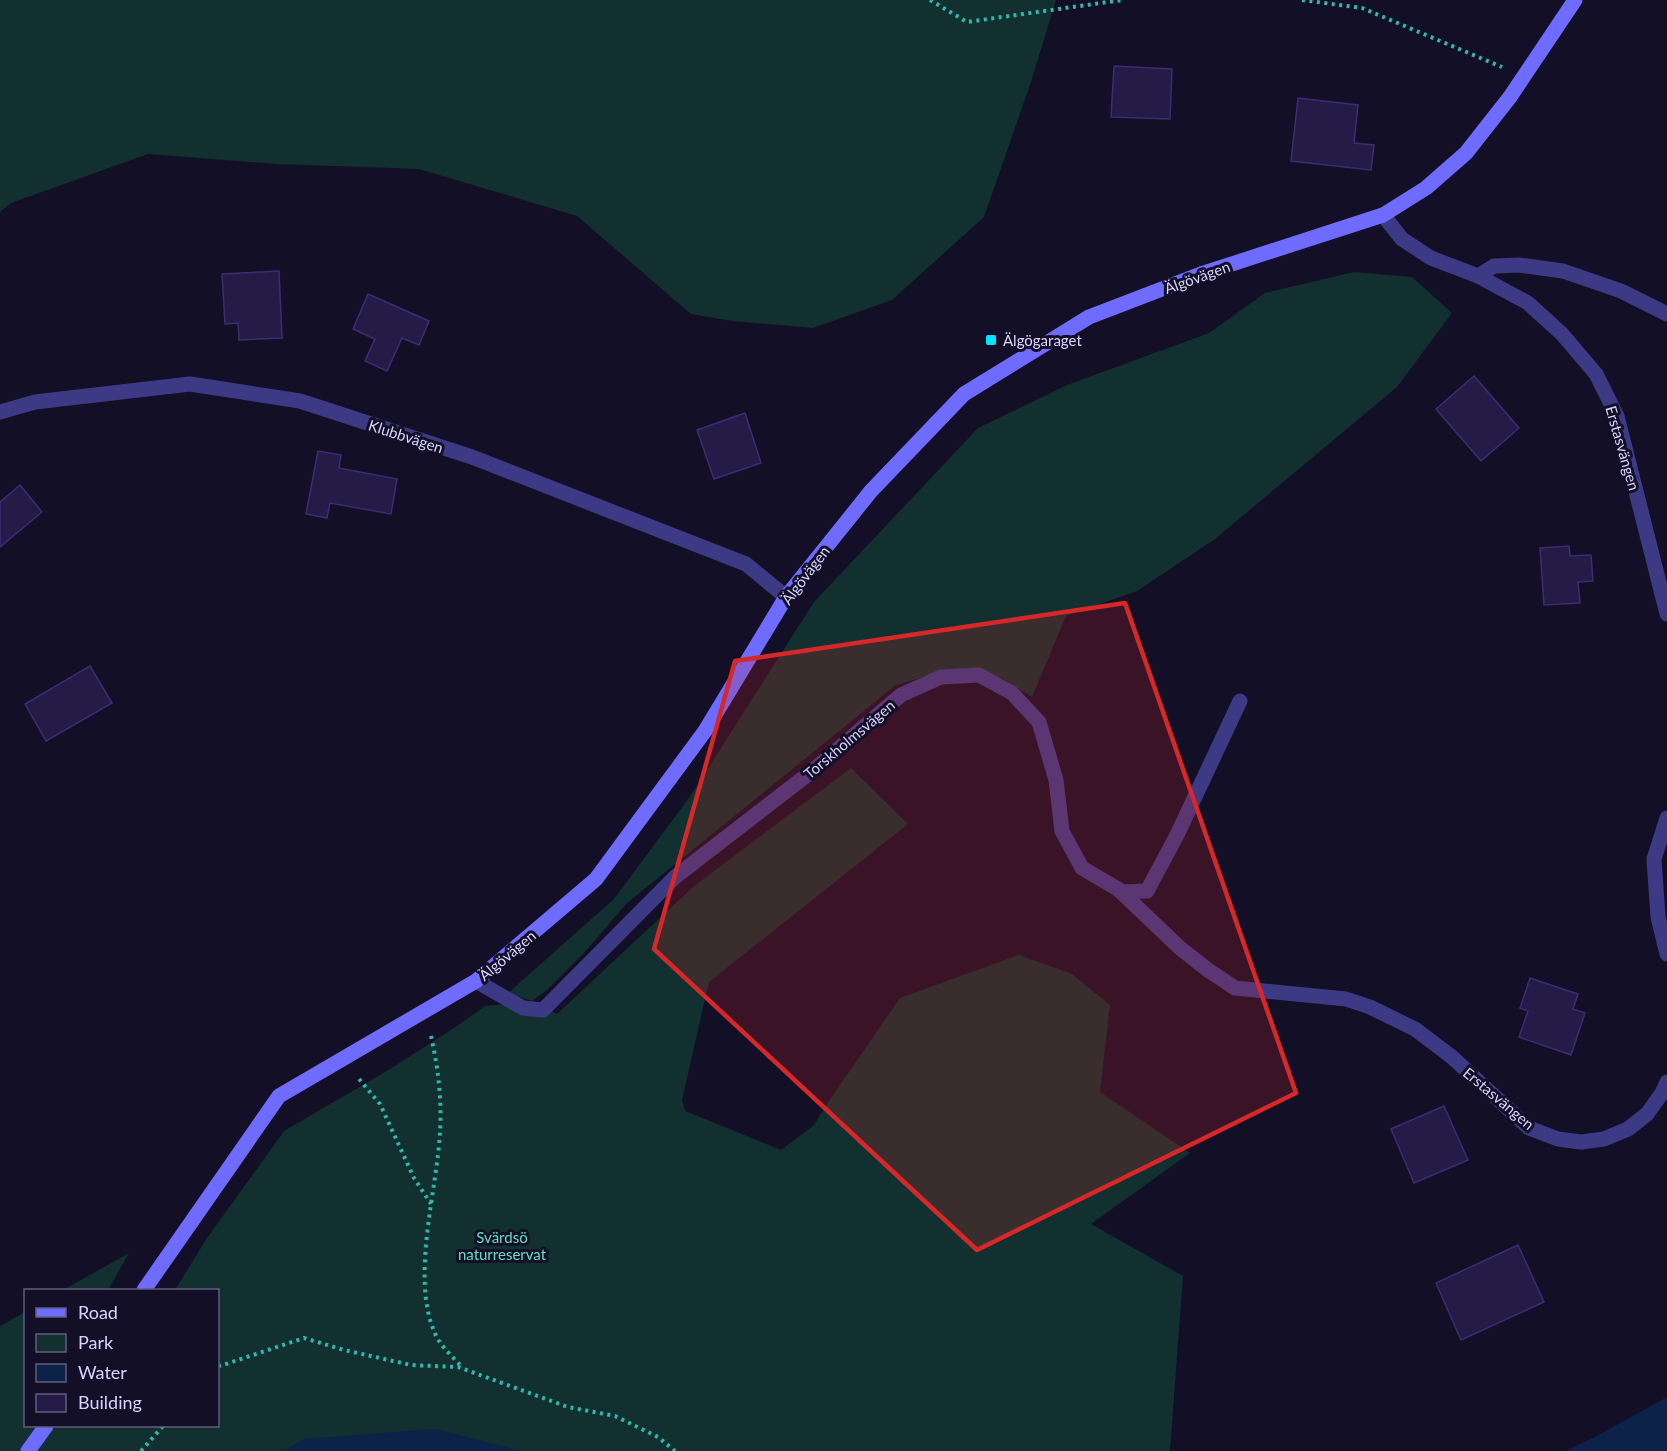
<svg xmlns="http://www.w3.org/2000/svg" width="1667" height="1451" font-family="Lato,sans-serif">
  <rect width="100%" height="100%" fill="#130f26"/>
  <g fill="#12302f">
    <polygon points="0,0 1056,0 1031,82 984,217 892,300 813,328 732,321 691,314 577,216 419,169 276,164 148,154 11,203 0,212"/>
    <polygon points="1354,272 1412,277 1452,313 1397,387 1215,539 1137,591 1066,616 1032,697 1000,677 941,672 896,685 626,904 585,952 547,990 532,1001 508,993 614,899 691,795 814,602 978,428 1067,385 1209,333 1265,293"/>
    <polygon points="851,768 908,824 709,982 682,1100 685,1111 781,1150 814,1125 829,1101 900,998 1019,955 1072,974 1110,1005 1100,1092 1190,1153 1091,1224 1183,1276 1170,1451 0,1451 0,1326 25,1312 26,1426 218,1426 218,1290 175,1290 207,1238 284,1131 390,1069 457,1026 485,1006 531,1002 557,1014 693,887"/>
    <polygon points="129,1253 108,1290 63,1290"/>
  </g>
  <g fill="#0c2248">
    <polygon points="1667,1397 1667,1451 1565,1451 1593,1438"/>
    <polygon points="435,1429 522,1451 283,1451 304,1439"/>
  </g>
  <g fill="#241b47" stroke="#3b2d73" stroke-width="1.5">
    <polygon points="1114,66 1172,69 1170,119 1111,117"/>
    <polygon points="1298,98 1358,105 1354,143 1374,145 1371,170 1291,161"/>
    <polygon points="279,271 282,338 239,340 238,323 225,324 222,274"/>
    <polygon points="368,294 429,321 419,345 402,338 387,371 365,361 375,339 353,329"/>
    <polygon points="1474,376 1519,428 1481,461 1436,409"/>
    <polygon points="745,413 761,463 714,479 697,430"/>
    <polygon points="318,451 341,455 339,468 397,479 391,514 330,503 327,518 306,514"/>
    <polygon points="20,485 42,512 0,547 0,502"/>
    <polygon points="1569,546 1570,556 1591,555 1593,581 1578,582 1580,603 1544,605 1540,548"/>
    <polygon points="90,666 112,703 46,741 25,704"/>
    <polygon points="1530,978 1578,994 1573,1009 1585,1013 1571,1055 1519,1037 1528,1011 1520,1008"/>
    <polygon points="1444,1106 1468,1160 1414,1183 1391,1129"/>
    <polygon points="1518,1245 1544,1302 1461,1340 1436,1283"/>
  </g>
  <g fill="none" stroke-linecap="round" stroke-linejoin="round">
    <g stroke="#2fb8b0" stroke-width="4" stroke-dasharray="3 4.5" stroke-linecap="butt">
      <polyline points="930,0 967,22 1122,0"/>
      <polyline points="1302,0 1362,8 1502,67"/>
      <path d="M431 1036C438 1067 442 1100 440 1132 437 1190 411 1276 434 1331 439 1345 452 1356 462 1367"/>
      <polyline points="359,1079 380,1104 414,1178 431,1204"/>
      <polyline points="218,1366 223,1365 304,1338 344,1350 411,1365 458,1367 568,1407 615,1416 658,1437 675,1451"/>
      <polyline points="141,1451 163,1426"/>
    </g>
    <polyline stroke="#3d3a85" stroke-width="15" points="1478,276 1494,266 1519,265 1563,271 1621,291 1667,314"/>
    <g stroke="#3d3a85" stroke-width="15">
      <polyline points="1383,215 1402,239 1431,258 1478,276 1528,303 1562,334 1596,374 1617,416 1667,614"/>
      <polyline points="0,412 35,402 190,384 300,401 472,457 746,564 786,597"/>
      <polyline points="1667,818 1654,859 1658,917 1667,954"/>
      <polyline points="1119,890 1180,948 1208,970 1235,988 1346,999 1370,1007 1415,1029 1452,1057 1529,1128 1558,1139 1581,1142 1604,1139 1628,1129 1647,1114 1662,1093 1667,1082"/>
      <polyline points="476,981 523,1008 543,1010 675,877 811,772 901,695 941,677 979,675 1012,693 1039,722 1056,780 1062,831 1082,868 1123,892 1147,891 1177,835 1240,701"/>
    </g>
    <g stroke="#6f6bff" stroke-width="15">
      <polyline points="144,1290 279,1096 476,981 596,879 705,731 786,597 871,491 964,394 1089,317 1201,274 1383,215 1426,188 1466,153 1510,97 1575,0"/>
      <polyline points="28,1451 46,1426"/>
    </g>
  </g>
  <path fill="#d62828" fill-opacity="0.2" stroke="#d62828" stroke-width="4.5" stroke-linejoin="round" d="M1125 603 1296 1093 977 1250 654 949 735 661Z"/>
  <rect fill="#00e5ff" stroke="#130f26" stroke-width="2" x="985" y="334" width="12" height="12" rx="3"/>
  <g text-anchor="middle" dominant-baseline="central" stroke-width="6" stroke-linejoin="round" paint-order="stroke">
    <g font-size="15" fill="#d9d4ff" stroke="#130f26">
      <text transform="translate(1197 277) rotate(-20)">Älgövägen</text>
      <text transform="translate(406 436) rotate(18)">Klubbvägen</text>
      <text transform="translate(1623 448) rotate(74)">Erstasvängen</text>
      <text transform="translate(805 575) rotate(-53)">Älgövägen</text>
      <text transform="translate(849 739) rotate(-40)">Torskholmsvägen</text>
      <text transform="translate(507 955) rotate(-40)">Älgövägen</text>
      <text transform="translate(1499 1098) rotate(40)">Erstasvängen</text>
    </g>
    <g font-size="15" fill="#d9d4ff" stroke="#130f26" text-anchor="start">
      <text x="1003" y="340">Älgögaraget</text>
    </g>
    <g font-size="15" fill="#5fe0c0" stroke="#130f26">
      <text x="502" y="1237">Svärdsö<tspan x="502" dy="17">naturreservat</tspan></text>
    </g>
  </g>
  <rect x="24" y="1289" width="195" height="138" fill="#130f26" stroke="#625e7d" stroke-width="1.5"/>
  <rect x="36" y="1308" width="30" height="9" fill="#6f6bff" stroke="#625e7d" stroke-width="1.5"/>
  <text x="78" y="1319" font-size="18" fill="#d9d4ff">Road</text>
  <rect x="36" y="1334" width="30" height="18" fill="#12302f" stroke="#625e7d" stroke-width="1.5"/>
  <text x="78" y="1349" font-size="18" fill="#d9d4ff">Park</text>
  <rect x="36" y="1364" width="30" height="18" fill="#0c2248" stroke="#625e7d" stroke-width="1.5"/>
  <text x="78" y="1379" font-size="18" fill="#d9d4ff">Water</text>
  <rect x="36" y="1394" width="30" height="18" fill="#241b47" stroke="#625e7d" stroke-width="1.5"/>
  <text x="78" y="1409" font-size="18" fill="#d9d4ff">Building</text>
</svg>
